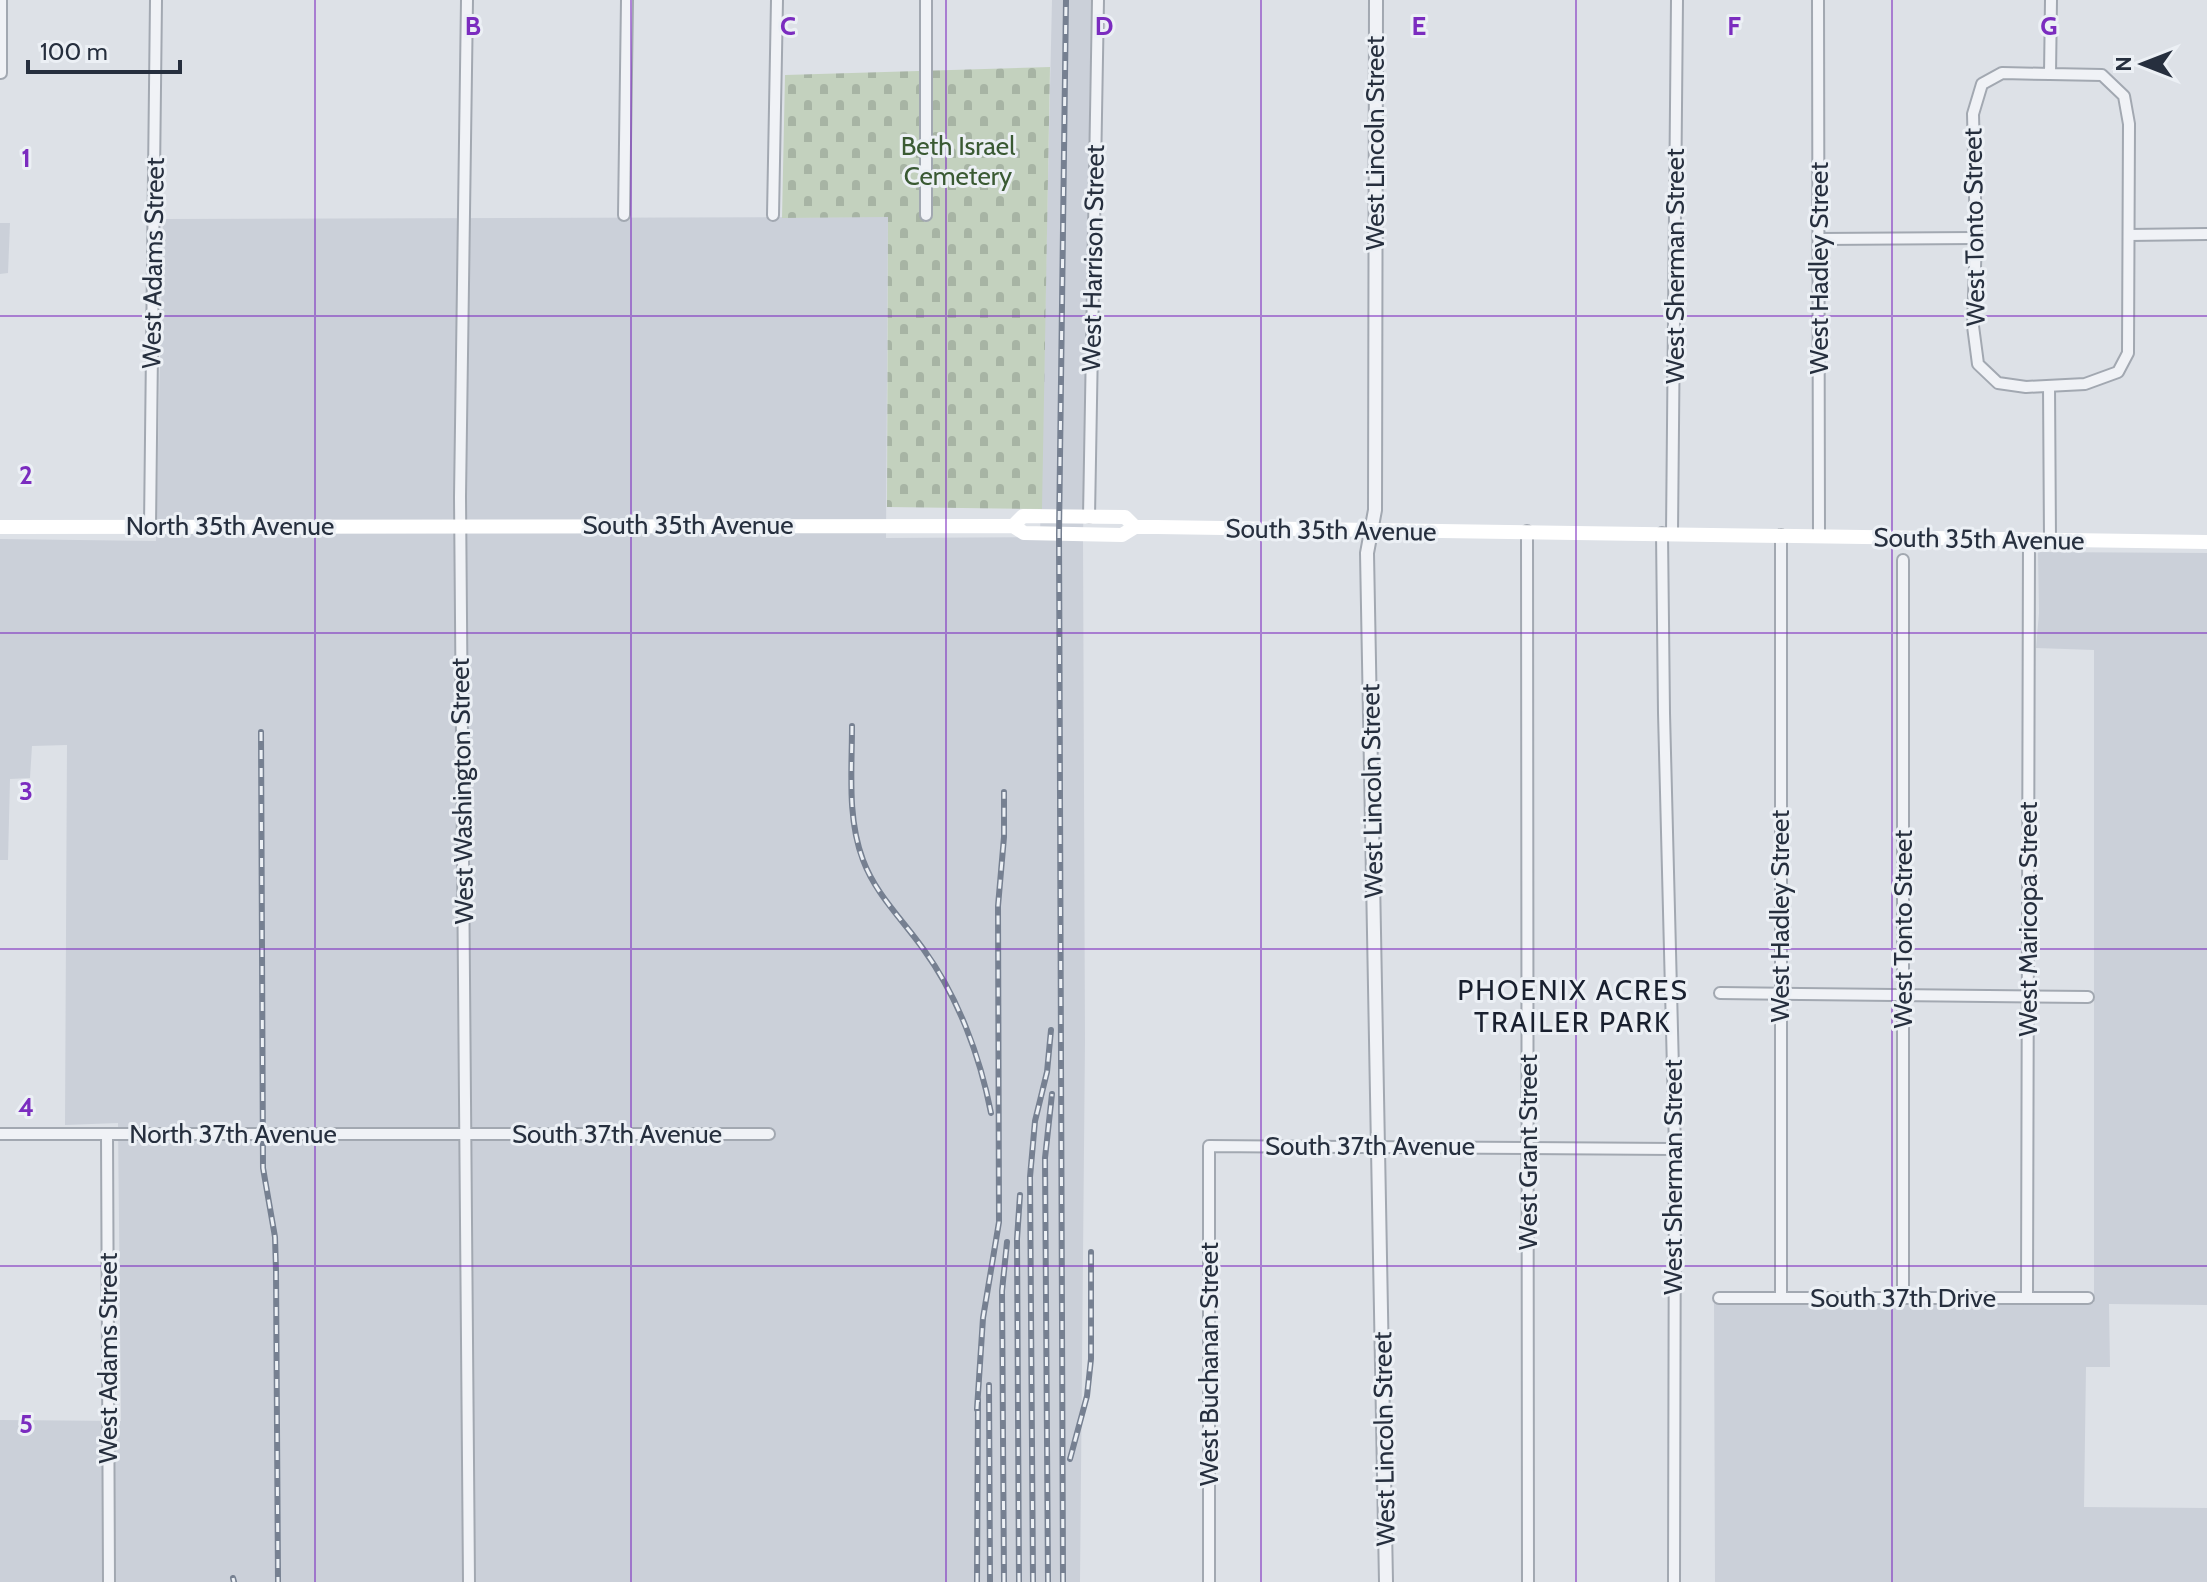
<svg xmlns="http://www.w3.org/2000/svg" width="2207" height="1582" font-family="Cabin,sans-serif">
  <defs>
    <pattern id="cemetery-stones" width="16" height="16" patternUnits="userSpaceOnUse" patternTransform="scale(2)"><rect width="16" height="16" fill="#c3d1be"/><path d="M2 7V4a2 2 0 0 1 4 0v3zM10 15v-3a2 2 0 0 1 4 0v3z" fill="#a7b4a4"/></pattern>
  </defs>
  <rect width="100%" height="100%" fill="#dde1e7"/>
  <g fill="#cbd0d9">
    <polygon points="1052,0 1091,0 1083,539 1085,1041 1080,1582 0,1582 0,1420 121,1421 118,1123 65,1125 67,745 32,746 30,778 10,779 8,860 0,860 0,539 156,541 163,219 888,217 886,538 1040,537"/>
    <polygon points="0,223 10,223 8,273 0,274"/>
    <polygon points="2038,552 2207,553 2207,1305 2109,1304 2110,1367 2086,1367 2084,1507 2207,1508 2207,1582 1715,1582 1714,1300 2094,1303 2094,650 2036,648 2039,613"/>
  </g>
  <polygon fill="url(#cemetery-stones)" points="1050,67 1042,509 887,507 888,217 782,218 785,75"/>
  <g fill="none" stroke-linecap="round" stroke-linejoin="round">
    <defs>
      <g id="minor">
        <polyline points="467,0 460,497 469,1582"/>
        <polyline points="1818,0 1819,536"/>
        <polyline points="1,73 1,0"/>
        <polyline points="2050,74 2002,73 1982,84 1973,114 1976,238 1973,326 1978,364 1998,383 2026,387 2085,384 2118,372 2128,353 2129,124 2124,96 2102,75 2050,74 2051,0"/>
        <polyline points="624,215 627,0"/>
        <polyline points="773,215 777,0"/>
        <polyline points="926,215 926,0"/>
        <polyline points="2129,235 2207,234"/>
        <polyline points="1820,239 1976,238"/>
        <polyline points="2049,386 2050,540"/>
        <polyline points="1089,517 1098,0"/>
        <polyline points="150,526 156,0"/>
        <polyline points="1527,531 1528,1582"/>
        <polyline points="1662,533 1664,713 1675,1149 1674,1582"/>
        <polyline points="1672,533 1677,0"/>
        <polyline points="1781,535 1781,1298"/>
        <polyline points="1720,993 2088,997"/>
        <polyline points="0,1134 769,1134"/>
        <polyline points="107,1134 109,1582"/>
        <polyline points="1903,1297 1903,560"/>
        <polyline points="1719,1298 2088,1298"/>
        <polyline points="2027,1298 2029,540"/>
        <polyline points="1209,1582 1209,1146 1675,1149"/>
      </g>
      <polyline id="tertiary" points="1376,0 1375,510 1367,553 1386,1582"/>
    </defs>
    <use href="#minor" stroke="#a2a8b1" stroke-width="14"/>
    <use href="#tertiary" stroke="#a2a8b1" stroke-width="16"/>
    <use href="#minor" stroke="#f0f2f6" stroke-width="10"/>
    <use href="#tertiary" stroke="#f0f2f6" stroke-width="12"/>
    <g stroke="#fff" stroke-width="14">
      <polyline points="1013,526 1023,516 1125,517 1135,527"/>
      <polyline points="0,527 1013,526 1024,533 1122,535 1135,527 1157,527 2207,542"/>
    </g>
    <defs>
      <g id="rail">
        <path d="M852 726C852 770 847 818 863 860 876 895 903 920 924 950 958 997 980 1056 991 1113"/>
        <polyline points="261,732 263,1168 275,1237 276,1271 278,1582"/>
        <polyline points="989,1385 990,1582"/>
        <polyline points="977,1409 983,1318 999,1222 998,906 1004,837 1004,792"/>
        <polyline points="1070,1459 1087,1396 1091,1359 1091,1252"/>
        <polyline points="233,1578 234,1582"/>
        <polyline points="977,1582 978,1400"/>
        <polyline points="1004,1582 1002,1291 1007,1242"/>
        <polyline points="1019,1582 1017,1239 1020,1195"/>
        <polyline points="1033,1582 1030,1177 1035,1121 1047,1072 1051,1030"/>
        <polyline points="1048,1582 1045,1158 1052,1094"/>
        <polyline points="1063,1582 1059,534 1066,0"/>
      </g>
    </defs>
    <use href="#rail" stroke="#768091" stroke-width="6"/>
    <use href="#rail" stroke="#ecf0f5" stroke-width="3" stroke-dasharray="9" stroke-linecap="butt"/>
  </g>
  <path fill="none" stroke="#7b2cbf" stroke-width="2" stroke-opacity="0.55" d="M315 0V1582M631 0V1582M946 0V1582M1261 0V1582M1576 0V1582M1892 0V1582M0 316H2207M0 633H2207M0 949H2207M0 1266H2207"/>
  <g text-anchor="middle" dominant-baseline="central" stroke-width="6" stroke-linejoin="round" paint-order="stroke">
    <g font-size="26" fill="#262f3e" stroke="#ecf0f5">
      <text transform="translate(1375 143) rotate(-90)">West Lincoln Street</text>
      <text transform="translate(1974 227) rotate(-91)">West Tonto Street</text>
      <text transform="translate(1093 258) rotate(-89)">West Harrison Street</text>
      <text transform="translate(153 263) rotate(-89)">West Adams Street</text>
      <text transform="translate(1675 266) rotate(-90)">West Sherman Street</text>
      <text transform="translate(1819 268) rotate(-90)">West Hadley Street</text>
      <text x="688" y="525">South 35th Avenue</text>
      <text x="230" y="526">North 35th Avenue</text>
      <text transform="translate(1331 530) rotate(1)">South 35th Avenue</text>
      <text transform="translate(1979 539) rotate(1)">South 35th Avenue</text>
      <text transform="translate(462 791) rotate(-91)">West Washington Street</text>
      <text transform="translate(1372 791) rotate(-91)">West Lincoln Street</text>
      <text transform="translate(1780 916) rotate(-90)">West Hadley Street</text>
      <text transform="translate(2028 919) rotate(-90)">West Maricopa Street</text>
      <text transform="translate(1903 929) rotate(-90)">West Tonto Street</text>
      <text x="233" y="1134">North 37th Avenue</text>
      <text x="617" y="1134">South 37th Avenue</text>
      <text x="1370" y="1146">South 37th Avenue</text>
      <text transform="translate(1528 1152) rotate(-90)">West Grant Street</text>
      <text transform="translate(1673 1177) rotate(-90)">West Sherman Street</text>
      <text x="1903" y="1298">South 37th Drive</text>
      <text transform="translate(108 1358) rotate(-90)">West Adams Street</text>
      <text transform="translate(1209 1364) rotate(-90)">West Buchanan Street</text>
      <text transform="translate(1384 1439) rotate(-91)">West Lincoln Street</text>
    </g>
    <g font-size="26" fill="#3a5a33" stroke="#ecf0f5">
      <text x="958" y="146">Beth Israel<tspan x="958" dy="30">Cemetery</tspan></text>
    </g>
    <g font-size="28" letter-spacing="2" fill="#19202f" stroke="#ecf0f5">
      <text x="1573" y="990">PHOENIX ACRES<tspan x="1573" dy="32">TRAILER PARK</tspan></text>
    </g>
  </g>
  <g font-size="26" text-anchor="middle" font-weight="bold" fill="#7b2cbf" stroke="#ecf0f5" stroke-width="6" stroke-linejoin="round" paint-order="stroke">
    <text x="473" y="35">B</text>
    <text x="788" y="35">C</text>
    <text x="1104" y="35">D</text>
    <text x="1419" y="35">E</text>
    <text x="1734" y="35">F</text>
    <text x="2049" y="35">G</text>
    <text x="26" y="167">1</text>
    <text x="26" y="484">2</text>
    <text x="26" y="800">3</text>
    <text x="26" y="1116">4</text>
    <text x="26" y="1433">5</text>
  </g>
  <g transform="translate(2143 64) rotate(270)" stroke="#ecf0f5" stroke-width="6" paint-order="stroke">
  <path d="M0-6L14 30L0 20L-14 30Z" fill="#262f3e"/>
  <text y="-12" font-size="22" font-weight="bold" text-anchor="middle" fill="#262f3e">N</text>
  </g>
  <path d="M28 60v12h152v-12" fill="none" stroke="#262f3e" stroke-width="4"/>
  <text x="40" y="60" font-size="24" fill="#262f3e" stroke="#ecf0f5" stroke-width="6" paint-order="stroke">100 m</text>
</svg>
